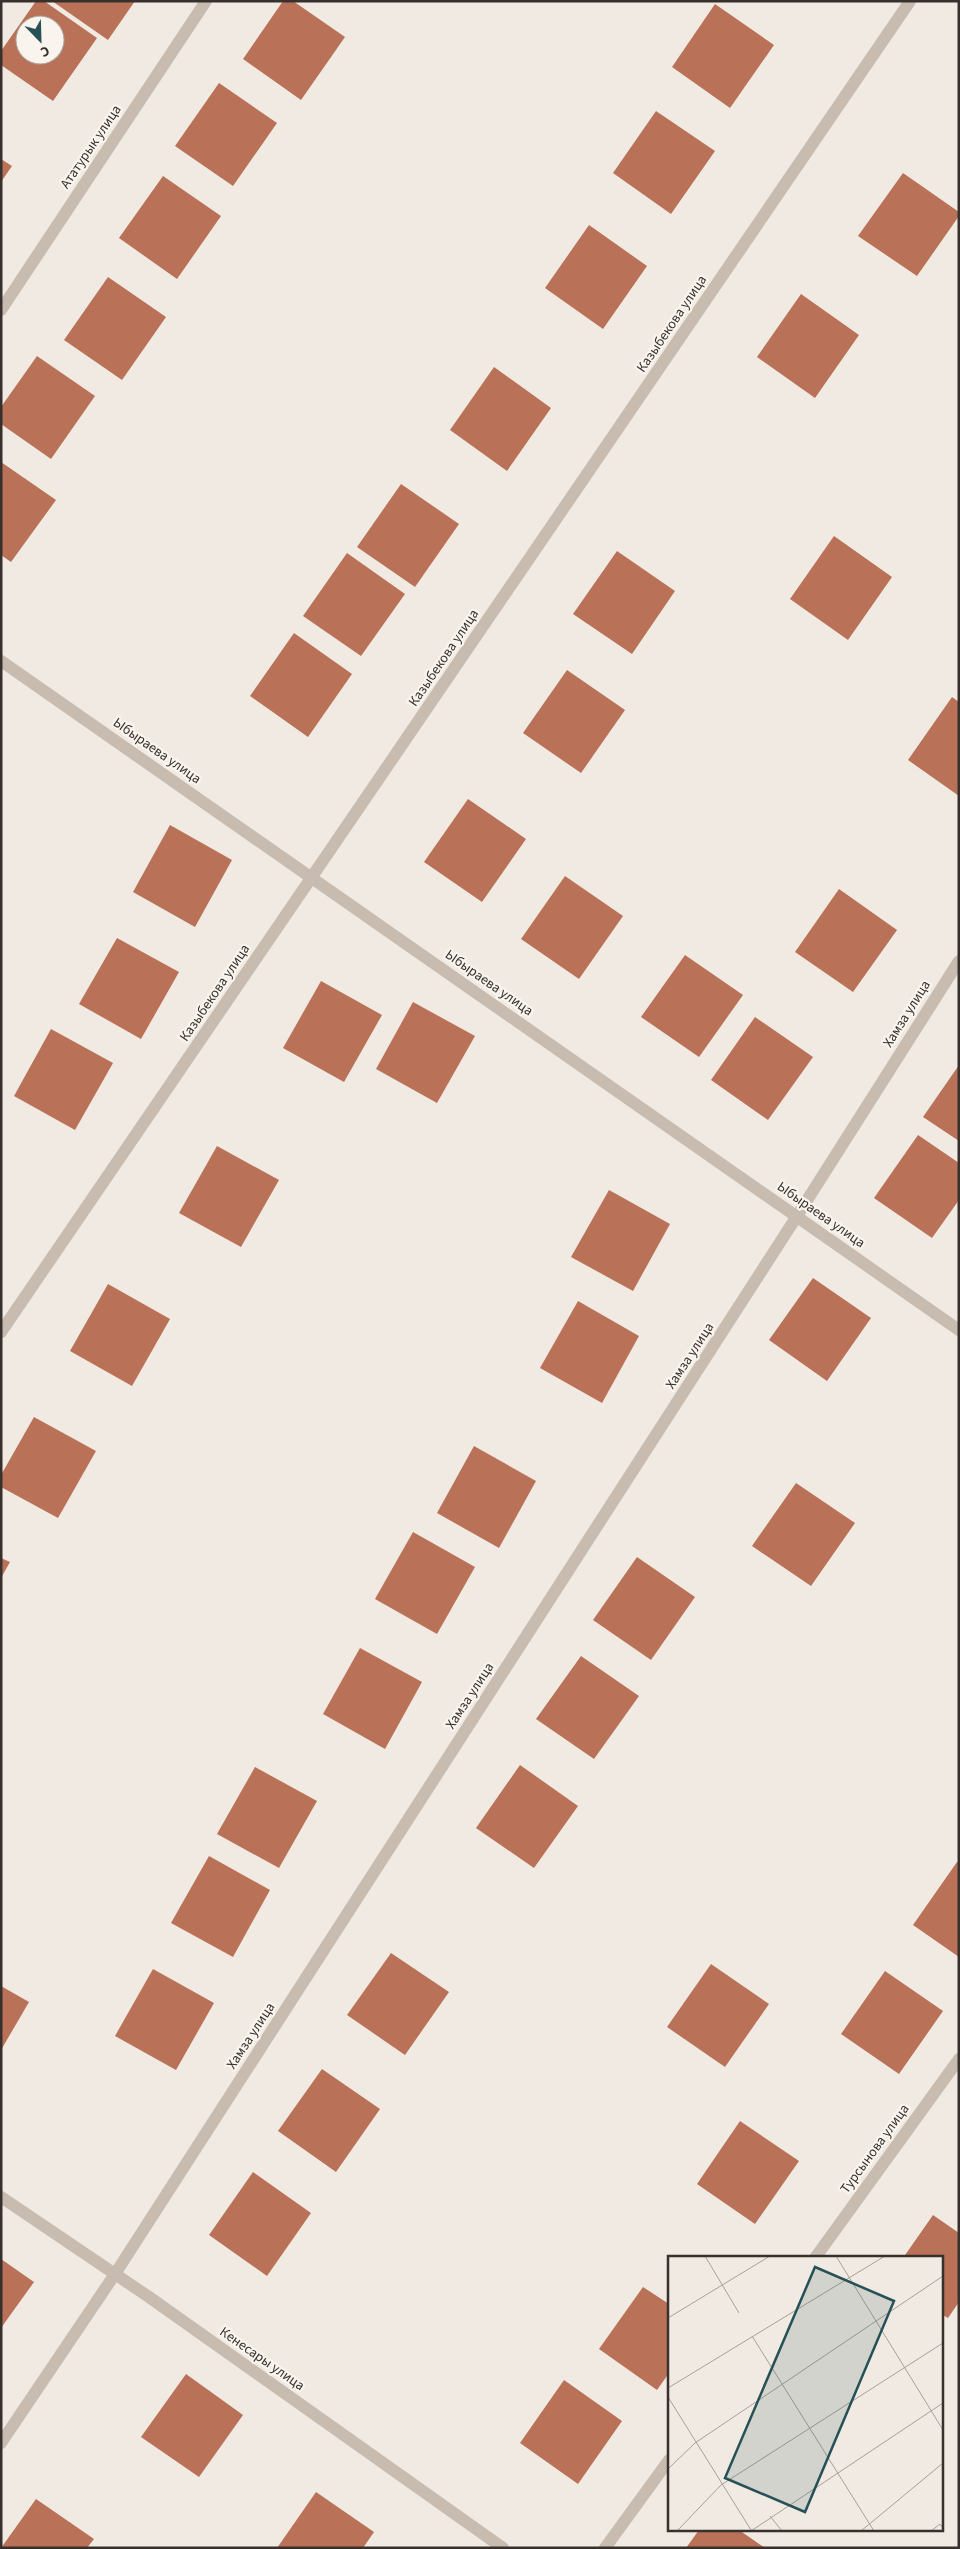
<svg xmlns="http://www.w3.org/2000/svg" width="960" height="2549" font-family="'Source Sans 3',sans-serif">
  <rect width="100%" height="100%" fill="#f1eae2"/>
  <g fill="#b97258" fill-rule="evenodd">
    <path d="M36 1H44L97 38 53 101 1 65V51ZM25 25H55V55H25Z"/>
    <polygon points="52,1 135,1 108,40"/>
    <polygon points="283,1 293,1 345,37 301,100 243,59"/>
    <polygon points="715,4 774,45 730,108 672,67"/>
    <polygon points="219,83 277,123 233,186 175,146"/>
    <polygon points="656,111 715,151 671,214 613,173"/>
    <polygon points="1,159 12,166 1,182"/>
    <polygon points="903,173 959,212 959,216 917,276 858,236"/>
    <polygon points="163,176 221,216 177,279 119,238"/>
    <polygon points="589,225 647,266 603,329 545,288"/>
    <polygon points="108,277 166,317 122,380 64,340"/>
    <polygon points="801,294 859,335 815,398 757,357"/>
    <polygon points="37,356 95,396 51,459 1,424 1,407"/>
    <polygon points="494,367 551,408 507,471 450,430"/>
    <polygon points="1,462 56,500 11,562 1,555"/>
    <polygon points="401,484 459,524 415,587 357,547"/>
    <polygon points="834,536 892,577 848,640 790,599"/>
    <polygon points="617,551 675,591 632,654 573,614"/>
    <polygon points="347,553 405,594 361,656 303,616"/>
    <polygon points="294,633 352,674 308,737 250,696"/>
    <polygon points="567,670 625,710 581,773 523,733"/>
    <polygon points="952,697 959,702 959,796 908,760"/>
    <polygon points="468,799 526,839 482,902 424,862"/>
    <polygon points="170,825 232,860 195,927 133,892"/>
    <polygon points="565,876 623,916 579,979 521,939"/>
    <polygon points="839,889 897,930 853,992 795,952"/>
    <polygon points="117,938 179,972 141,1039 79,1004"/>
    <polygon points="685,955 743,995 699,1057 641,1017"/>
    <polygon points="321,981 382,1015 344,1082 283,1048"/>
    <polygon points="413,1002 475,1036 437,1103 376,1069"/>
    <polygon points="755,1017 813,1057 768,1120 711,1080"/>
    <polygon points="51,1029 113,1063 75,1130 14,1096"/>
    <polygon points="959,1065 959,1141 923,1117"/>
    <polygon points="918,1135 959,1163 959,1200 932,1238 874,1198"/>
    <polygon points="217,1146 279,1180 241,1247 179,1213"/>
    <polygon points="609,1190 670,1224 633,1291 571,1257"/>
    <polygon points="813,1278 871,1318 827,1381 769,1340"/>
    <polygon points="108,1284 170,1319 132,1386 70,1351"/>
    <polygon points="578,1301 639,1336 602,1403 540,1368"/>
    <polygon points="34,1417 96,1451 58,1518 1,1487 1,1475"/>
    <polygon points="474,1446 536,1481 499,1548 437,1513"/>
    <polygon points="796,1483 855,1523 811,1586 752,1546"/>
    <polygon points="413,1532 475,1567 437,1634 375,1599"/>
    <polygon points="637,1557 695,1597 651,1660 593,1620"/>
    <polygon points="1,1558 10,1562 1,1578"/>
    <polygon points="360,1648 422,1682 385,1749 323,1714"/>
    <polygon points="581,1656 639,1696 594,1759 536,1719"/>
    <polygon points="520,1765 578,1806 534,1868 476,1828"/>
    <polygon points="255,1767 317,1801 279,1868 217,1834"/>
    <polygon points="209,1856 270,1890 233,1957 171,1923"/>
    <polygon points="957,1862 959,1863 959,1957 913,1925"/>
    <polygon points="391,1953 449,1992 405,2055 347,2015"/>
    <polygon points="711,1964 769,2004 725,2067 667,2027"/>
    <polygon points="153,1969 214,2003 176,2070 115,2036"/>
    <polygon points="885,1971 943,2011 899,2074 841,2034"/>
    <polygon points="1,1986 29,2002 1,2050"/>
    <polygon points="322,2069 380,2109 336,2172 278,2131"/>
    <polygon points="740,2121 799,2161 755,2224 697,2184"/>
    <polygon points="253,2172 311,2213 267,2276 209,2235"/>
    <polygon points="933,2215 959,2233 959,2302 948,2318 941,2314 941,2258 903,2258"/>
    <polygon points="1,2259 34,2282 1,2328"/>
    <polygon points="643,2287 669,2304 669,2373 657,2390 599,2349"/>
    <polygon points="186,2374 243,2415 199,2477 141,2437"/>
    <polygon points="564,2380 622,2421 578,2484 520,2443"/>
    <polygon points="316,2492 374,2532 363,2548 277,2548"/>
    <polygon points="36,2499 94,2539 87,2548 1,2548"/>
    <polygon points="699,2530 739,2530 765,2548 686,2548"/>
  </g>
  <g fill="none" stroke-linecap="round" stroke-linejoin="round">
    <g stroke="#c8bbaf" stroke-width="12">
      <polyline points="1,310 206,1"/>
      <polyline points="1,661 959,1330"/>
      <polyline points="1,1332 910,1"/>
      <polyline points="1,2197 149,2297 503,2548"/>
      <polyline points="815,2258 959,2059"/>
      <polyline points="1,2443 115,2274 797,1216 959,961"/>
      <polyline points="605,2548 669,2460"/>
    </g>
  </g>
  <g text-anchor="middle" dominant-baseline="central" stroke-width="4.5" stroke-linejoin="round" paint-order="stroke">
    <g font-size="14" fill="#38302c" stroke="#f9f4ee">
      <text transform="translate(91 147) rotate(-56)">Ататурык улица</text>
      <text transform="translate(672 324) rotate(-56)">Казыбекова улица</text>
      <text transform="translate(444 658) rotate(-56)">Казыбекова улица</text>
      <text transform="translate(157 751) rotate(35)">Ыбыраева улица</text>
      <text transform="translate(489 983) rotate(35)">Ыбыраева улица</text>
      <text transform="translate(215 993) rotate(-56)">Казыбекова улица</text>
      <text transform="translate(907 1014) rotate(-58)">Хамза улица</text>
      <text transform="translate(821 1215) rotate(35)">Ыбыраева улица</text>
      <text transform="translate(690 1356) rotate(-57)">Хамза улица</text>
      <text transform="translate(470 1696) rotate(-57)">Хамза улица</text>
      <text transform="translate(251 2036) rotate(-57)">Хамза улица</text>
      <text transform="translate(875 2149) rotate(-54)">Турсынова улица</text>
      <text transform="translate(262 2359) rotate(35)">Кенесары улица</text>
    </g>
  </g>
  <g transform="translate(668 2256)">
    <rect width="275" height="275" fill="#f1eae2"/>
    <path fill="none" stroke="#a7a099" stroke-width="1" d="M37 0 71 57M168 0 275 174M0 62 102 0M84 80 206 275M0 132 217 0M0 141 83 274M0 213 27 187 275 20M102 260 114 275M9 275 53 229 275 87M83 275 275 147M193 275 275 207M263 275 272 268 275 272"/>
    <path fill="#265156" fill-opacity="0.15" stroke="#265156" stroke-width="2.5" d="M147 11 226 45 137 256 57 222Z"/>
    <rect width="275" height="275" fill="none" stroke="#38302c" stroke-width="2.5"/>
  </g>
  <rect width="960" height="2549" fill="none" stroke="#38302c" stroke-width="5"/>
  <g transform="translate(40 40) rotate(157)"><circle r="24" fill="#f9f4ee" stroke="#aca6a0"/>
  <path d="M0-4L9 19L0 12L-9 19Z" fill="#265156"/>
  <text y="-8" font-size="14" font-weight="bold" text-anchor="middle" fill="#38302c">С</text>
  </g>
</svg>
